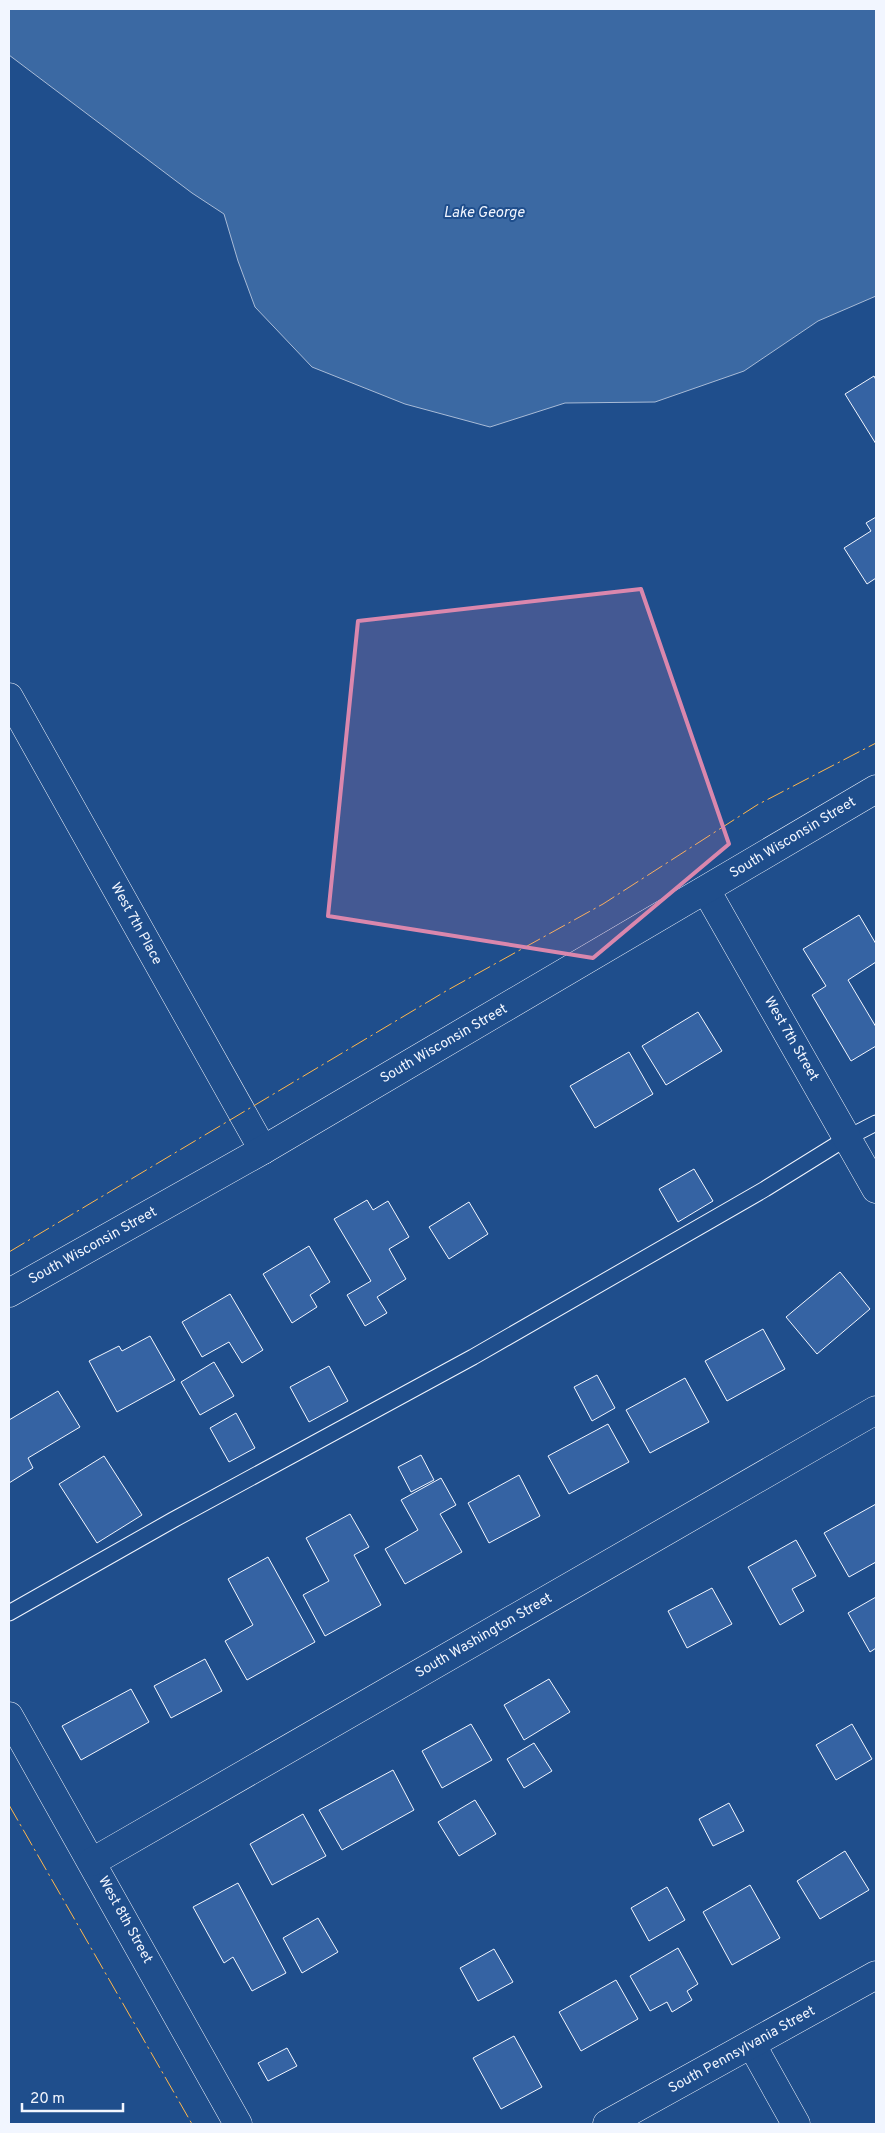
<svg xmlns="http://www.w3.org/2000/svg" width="885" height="2133" font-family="Overpass,sans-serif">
  <rect width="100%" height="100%" fill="#1f4e8c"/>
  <polygon fill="#3b69a3" stroke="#a8bbd7" points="9,9 876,9 876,296 818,321 744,371 655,402 565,403 490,427 405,404 312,367 255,307 238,261 224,214 192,193 9,55"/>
  <g fill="#3563a3" stroke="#f2f6ff">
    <polygon points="874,376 876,380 876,444 845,394"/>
    <polygon points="876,517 876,578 867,584 844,548 871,531 866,523"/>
    <polygon points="859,915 876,944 876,962 848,980 876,1027 876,1046 851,1061 812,995 826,986 803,949"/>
    <polygon points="698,1012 722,1051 666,1085 642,1046"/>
    <polygon points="629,1052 653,1094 595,1128 570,1086"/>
    <polygon points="694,1169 713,1201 678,1222 659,1189"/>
    <polygon points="367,1200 373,1210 388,1201 409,1237 389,1249 406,1279 377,1297 387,1313 365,1326 347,1295 371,1281 334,1219"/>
    <polygon points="469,1202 488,1234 449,1259 429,1227"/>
    <polygon points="309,1246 330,1282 310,1295 317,1307 292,1323 263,1274"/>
    <polygon points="840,1272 870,1309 817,1354 786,1317"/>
    <polygon points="230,1294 263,1350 242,1363 229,1342 202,1357 182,1322"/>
    <polygon points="763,1329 785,1369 727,1401 705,1361"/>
    <polygon points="150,1336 175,1380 117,1412 89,1361 119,1346 122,1351"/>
    <polygon points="214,1362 234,1396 200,1415 181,1382"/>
    <polygon points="329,1366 348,1401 309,1422 290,1387"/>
    <polygon points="597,1375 615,1408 592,1421 574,1387"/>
    <polygon points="685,1378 709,1422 650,1453 626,1410"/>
    <polygon points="58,1391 80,1427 28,1458 33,1468 9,1483 9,1420"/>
    <polygon points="236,1413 255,1448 229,1462 210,1428"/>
    <polygon points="608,1424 629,1462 569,1494 548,1456"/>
    <polygon points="421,1455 434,1480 411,1492 398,1467"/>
    <polygon points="104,1456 142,1515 97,1543 59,1484"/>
    <polygon points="519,1475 540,1516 489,1543 468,1503"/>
    <polygon points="441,1478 456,1505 440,1514 462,1552 405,1584 385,1549 418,1530 401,1500"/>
    <polygon points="876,1504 876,1562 849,1577 824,1533"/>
    <polygon points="350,1514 369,1547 354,1555 381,1605 325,1636 303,1595 329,1581 306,1538"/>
    <polygon points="796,1540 816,1576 792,1589 804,1611 780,1625 748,1567"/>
    <polygon points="268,1557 315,1642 247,1680 225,1641 253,1625 228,1579"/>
    <polygon points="712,1588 732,1624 687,1648 668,1611"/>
    <polygon points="876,1597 876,1648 870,1652 848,1613"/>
    <polygon points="205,1659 222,1691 171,1718 154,1686"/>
    <polygon points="549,1679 570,1712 524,1740 504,1705"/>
    <polygon points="131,1689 149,1722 81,1760 62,1726"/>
    <polygon points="471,1724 492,1760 442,1788 422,1751"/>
    <polygon points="852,1724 872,1759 836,1780 816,1745"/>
    <polygon points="534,1743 552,1771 524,1788 507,1759"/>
    <polygon points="393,1770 414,1810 342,1850 319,1810"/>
    <polygon points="475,1800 496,1834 459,1856 438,1822"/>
    <polygon points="729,1803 744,1831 713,1846 699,1819"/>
    <polygon points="303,1814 326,1856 272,1885 250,1844"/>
    <polygon points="845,1851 869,1890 820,1919 797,1881"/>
    <polygon points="238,1883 286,1973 252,1991 233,1957 224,1963 193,1907"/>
    <polygon points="750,1885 780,1938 732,1965 703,1912"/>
    <polygon points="667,1887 685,1920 649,1941 631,1908"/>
    <polygon points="318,1918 338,1952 302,1973 283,1938"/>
    <polygon points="678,1948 698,1984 687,1991 692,2000 672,2012 667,2002 650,2011 630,1976"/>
    <polygon points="494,1949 513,1982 478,2001 460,1968"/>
    <polygon points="616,1980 638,2019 581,2051 559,2012"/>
    <polygon points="514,2036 542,2087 501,2109 473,2058"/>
    <polygon points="287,2048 297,2066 268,2081 258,2063"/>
  </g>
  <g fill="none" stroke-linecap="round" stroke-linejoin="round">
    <defs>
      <polyline id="lane" points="9,1613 173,1520 473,1357 765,1189 847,1138 876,1123"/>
      <g id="street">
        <polyline points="9,697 263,1150"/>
        <polyline points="706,890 876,1189"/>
        <polyline points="9,1716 238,2124"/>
        <polyline points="92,1862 876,1410"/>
        <polyline points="752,2045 796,2124"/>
        <polyline points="607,2124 876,1975"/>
      </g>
      <polyline id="secondary" points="9,1293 263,1150 876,789"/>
    </defs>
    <use href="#lane" stroke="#f2f6ff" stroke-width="17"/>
    <use href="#street" stroke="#f2f6ff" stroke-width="29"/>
    <use href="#secondary" stroke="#f2f6ff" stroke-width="29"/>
    <use href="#lane" stroke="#1f4e8c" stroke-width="15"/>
    <use href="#street" stroke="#1f4e8c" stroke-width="28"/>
    <use href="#secondary" stroke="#1f4e8c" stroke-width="28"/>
    <g stroke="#ffb74d" stroke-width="1" stroke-dasharray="18 4 2.5 4" stroke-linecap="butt">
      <polyline points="9,1252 446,991 603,904 757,805 876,743"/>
      <polyline points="9,1805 192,2124"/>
    </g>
  </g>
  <path fill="#da87ad" fill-opacity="0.2" stroke="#da87ad" stroke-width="4" stroke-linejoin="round" d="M641 589 729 844 593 958 328 916 358 621Z"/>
  <g text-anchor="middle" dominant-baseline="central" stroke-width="4" stroke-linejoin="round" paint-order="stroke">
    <g font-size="14" fill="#f2f6ff" stroke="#1f4e8c">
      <text transform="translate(793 838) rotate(-31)">South Wisconsin Street</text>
      <text transform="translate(136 924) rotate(61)">West 7th Place</text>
      <text transform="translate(791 1039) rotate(60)">West 7th Street</text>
      <text transform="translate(444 1044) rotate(-30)">South Wisconsin Street</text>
      <text transform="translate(93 1246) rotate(-29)">South Wisconsin Street</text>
      <text transform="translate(484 1636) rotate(-30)">South Washington Street</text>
      <text transform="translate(125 1920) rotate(61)">West 8th Street</text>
      <text transform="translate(742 2050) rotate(-29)">South Pennsylvania Street</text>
    </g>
    <g font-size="15" font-style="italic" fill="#f2f6ff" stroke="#1f4e8c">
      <text x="484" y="213">Lake George</text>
    </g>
  </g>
  <rect width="885" height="2133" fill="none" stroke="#f2f6ff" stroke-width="20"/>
  <path d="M22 2103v8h101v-8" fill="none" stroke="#f2f6ff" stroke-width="2.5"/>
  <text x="30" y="2103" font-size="15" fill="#f2f6ff" stroke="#1f4e8c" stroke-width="4" paint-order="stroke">20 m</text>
</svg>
